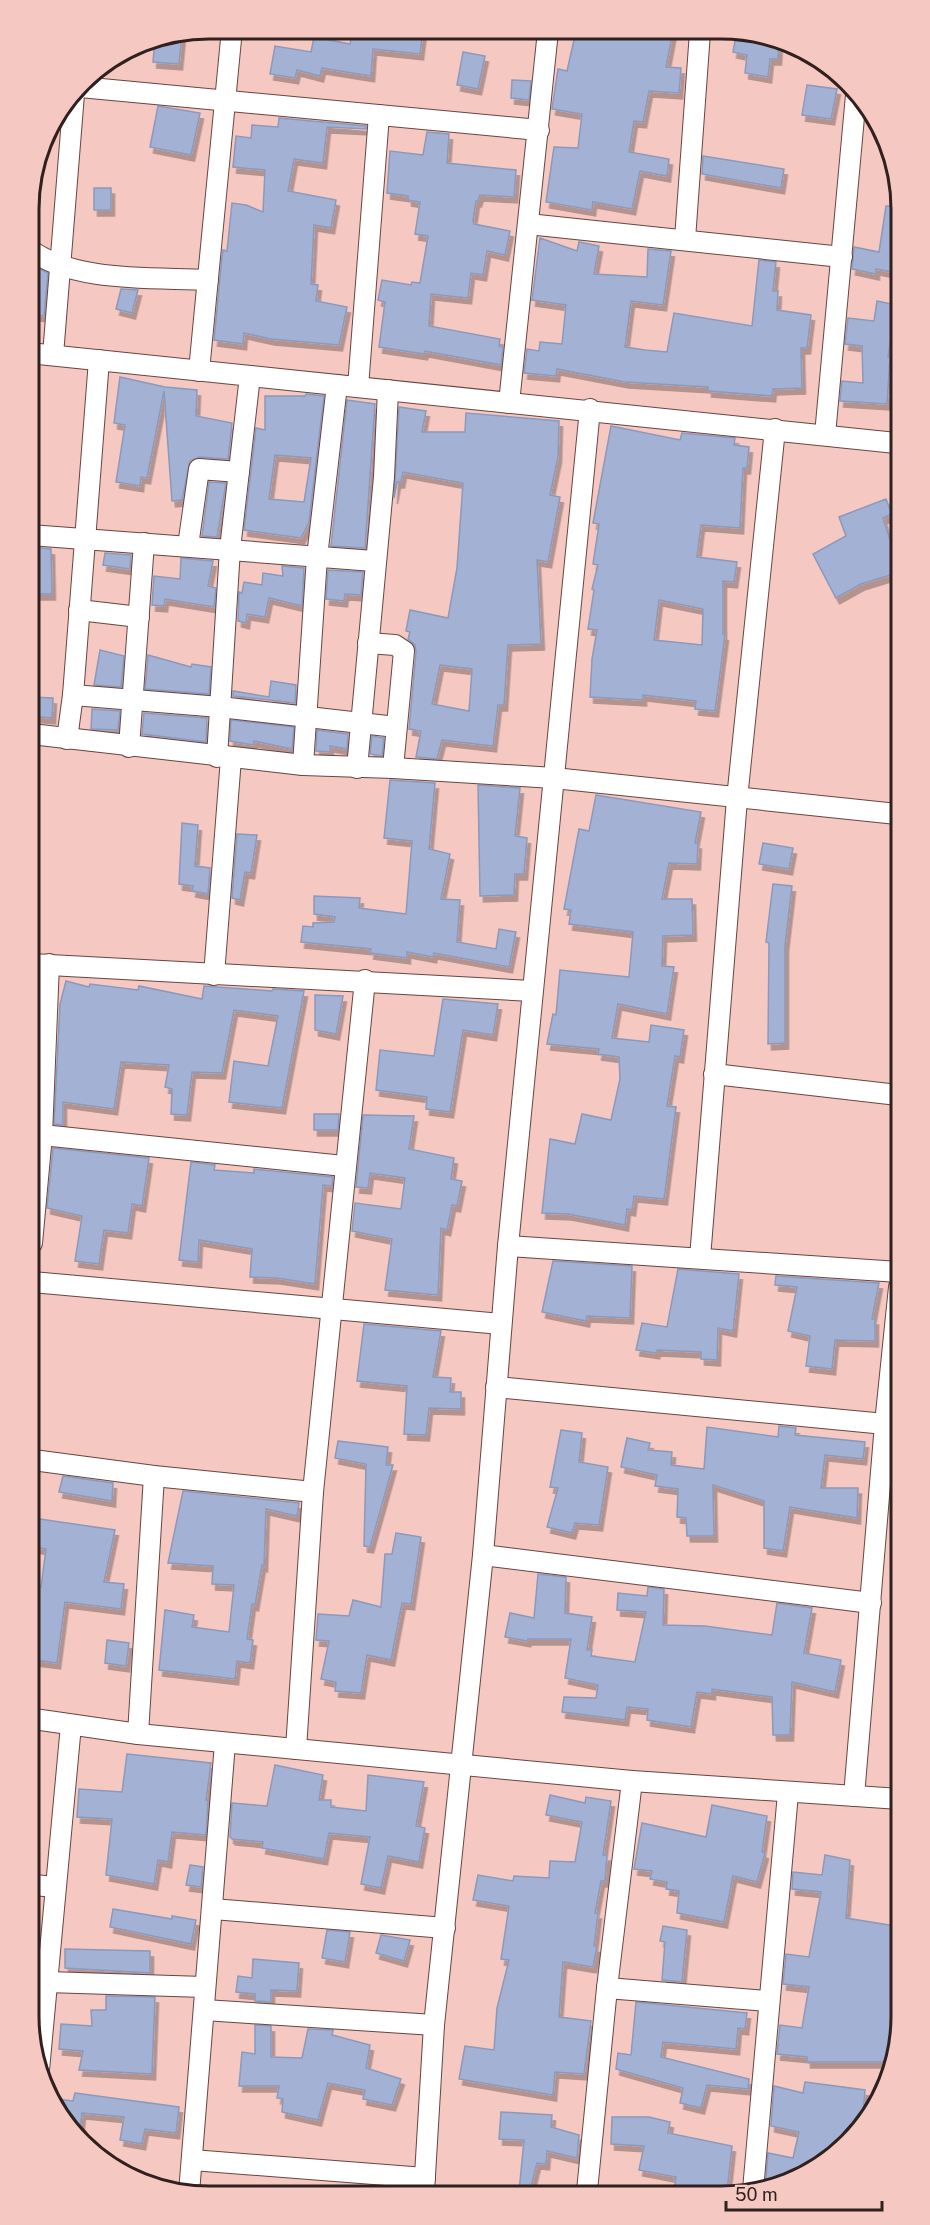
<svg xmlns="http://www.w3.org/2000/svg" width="930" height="2225" font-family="'Public Sans',sans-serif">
  <defs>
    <filter id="shadow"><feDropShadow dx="3.5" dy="6" stdDeviation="0" flood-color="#0004"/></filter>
  </defs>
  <rect width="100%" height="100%" fill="#f5c8c2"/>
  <g fill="#a3b2d4" stroke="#8b99bb" stroke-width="1.5" fill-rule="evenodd" filter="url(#shadow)">
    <polygon points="353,29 423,30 420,54 373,49 371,76 322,68 320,76 297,70 295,78 270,74 275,46 311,52 314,37 350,44"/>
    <polygon points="576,31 673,31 666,67 681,68 679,93 649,91 643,122 634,121 629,152 669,159 667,176 640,171 632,209 593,202 592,210 546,202 554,147 578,148 582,114 552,109 558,69 567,71"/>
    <polygon points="182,34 179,64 153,62 155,39"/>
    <polygon points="736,36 779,40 778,59 770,59 768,77 745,73 747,55 733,52"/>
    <polygon points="463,52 485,56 478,89 457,85"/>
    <polygon points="512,80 531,81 529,100 511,98"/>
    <polygon points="807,85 837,89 831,119 802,115"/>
    <polygon points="158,106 200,113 191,155 150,147"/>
    <polygon points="279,118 366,126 366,129 327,127 323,163 294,159 288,191 336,200 331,228 314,225 311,284 318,285 316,301 347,307 339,345 271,339 244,333 243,344 214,340 222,257 223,250 227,251 232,203 246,205 263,212 265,170 233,167 236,136 251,138 252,125 278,127"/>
    <polygon points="427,132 449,134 447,163 516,170 514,197 480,195 478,201 476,201 473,221 474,224 510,231 505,255 487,251 483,275 471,273 468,298 431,294 429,326 500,339 499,346 503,347 501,365 425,351 424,354 379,347 385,302 378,300 382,280 411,285 412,282 420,283 428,236 415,234 420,202 408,200 408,196 387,193 390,151 423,155"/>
    <polygon points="703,156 784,169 781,188 702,174"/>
    <rect x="94" y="188" width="17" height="22"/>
    <polygon points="886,206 896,206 896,273 876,269 876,274 852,269 854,247 879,252"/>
    <polygon points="540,238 577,251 579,242 599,246 594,274 647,277 648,249 671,251 663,305 631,301 625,347 645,350 667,352 674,313 752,326 759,260 776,262 773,291 778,291 777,310 811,315 807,348 801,348 802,388 773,389 772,396 708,391 708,387 625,382 557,369 556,376 524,373 527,349 539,351 540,342 562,344 566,305 532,300"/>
    <polygon points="29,263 48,273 44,316 29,314"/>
    <polygon points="121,289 138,290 132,313 116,309"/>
    <polygon points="877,301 896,305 888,357 890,357 887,404 840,401 842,381 863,383 862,346 845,344 848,318 874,321"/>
    <polygon points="120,377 165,387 197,390 196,416 232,423 228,459 199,457 190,461 182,500 172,501 164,391 147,478 141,477 140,486 116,482 125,425 114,423"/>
    <path d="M306 394 324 396 309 522 301 538 244 530 256 428 265 430V396H305ZM275 455 311 458 304 502 269 499Z"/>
    <polygon points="347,400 375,404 365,548 331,546"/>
    <path d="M399 407 426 411 422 432H465L466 413 559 421 558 457 550 495 560 497 548 562 537 560 541 644 508 645 504 705H498L493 746 442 740 437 759 416 757 421 731 409 729 416 652 415 645 408 639 410 632 406 631 410 610 448 618 457 568 463 483 403 472 401 482H397L394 498ZM440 665 472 669 469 711 432 704Z"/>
    <path d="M611 426 680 440 682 433 735 438 734 445 749 447 747 468H743L740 528 701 525 697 557 737 562 734 582 723 581V634L725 635 715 711 695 709 696 701 643 695V700L590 697 592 659 597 630 588 629 594 590 592 589 598 565 593 564 599 524 593 523ZM659 600 703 609 702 645 654 640Z"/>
    <polygon points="209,482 226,483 217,537 202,536"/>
    <polygon points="886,499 892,514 883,518 897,561 897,573 861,584 836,598 813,554 846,536 839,517"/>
    <polygon points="30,547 51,549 52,594 30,594"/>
    <polygon points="105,553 131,555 130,569 103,565"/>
    <polygon points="181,558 213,561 208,586 216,588 214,607 165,599 164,606 152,605 154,576 180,579"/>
    <polygon points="282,566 304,568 302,606 269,598 265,617 247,614 246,623 238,621 239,592 242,593 244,582 262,585 263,573 283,576"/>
    <polygon points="328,570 363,572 361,595 345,594 344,601 326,599"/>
    <polygon points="100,650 124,656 121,687 94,685"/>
    <polygon points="148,655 191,667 192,664 211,667 209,694 145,689"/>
    <polygon points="271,681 296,685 295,703 233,696 233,691 269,697"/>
    <polygon points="30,697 53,698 52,718 30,716"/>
    <polygon points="92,709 120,711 118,730 91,729"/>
    <polygon points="144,713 207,718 206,742 142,734"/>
    <polygon points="231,720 294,727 292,749 254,741 253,745 230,741"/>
    <polygon points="317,730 348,734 347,749 330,746 330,752 316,751"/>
    <polygon points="372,736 384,738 382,756 370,754"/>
    <polygon points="390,780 435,783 429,849 450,854 441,899 460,900 457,942 496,949 499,929 516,932 509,967 434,953 433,957 407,952 407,958 370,953 371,949 301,942 303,926 313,927 313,923 334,922 335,917 314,914 314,896 360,898 359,908 406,914 412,841 384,838"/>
    <polygon points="478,785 520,788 515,836 527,838 524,874 515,874 514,895 480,896"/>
    <polygon points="596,795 701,812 695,843 698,843 697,864 669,863 662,899 692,899 693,935 663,936 662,966 674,967 667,1014 618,1004 612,1038 649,1042 651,1025 684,1030 680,1057 675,1056 667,1106 676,1107 664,1199 634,1196 632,1210 627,1209 625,1225 568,1214 542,1213 550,1139 575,1144 582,1114 611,1120 620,1079 619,1057 598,1054 599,1049 547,1044 553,1014 556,1015 560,970 629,977 633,932 569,924 571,910 564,909 579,829 589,831"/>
    <polygon points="182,823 198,825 195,866 210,868 208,894 192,891 193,886 179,884"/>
    <polygon points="237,834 257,835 251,873 245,872 240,900 232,898"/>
    <polygon points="763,843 793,848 789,869 759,864"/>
    <polygon points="773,884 792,886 785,946 785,1043 768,1044 769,943 766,942"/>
    <polygon points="66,981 89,987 90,984 138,990 139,986 202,999 204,986 272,991 273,989 304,991 282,1108 229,1102 234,1061 268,1066 278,1016 234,1010 222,1073 192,1072 187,1115 171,1114 172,1089 165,1087 169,1065 121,1062 114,1109 63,1102 63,1125 54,1124 60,1004"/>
    <polygon points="315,995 343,996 336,1034 315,1030"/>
    <polygon points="443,999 498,1004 493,1035 463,1030 450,1112 426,1109 427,1097 376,1090 380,1050 434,1056"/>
    <polygon points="314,1114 339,1114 338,1130 314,1130"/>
    <polygon points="363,1115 414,1116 409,1149 454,1158 451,1179 462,1181 457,1206 452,1205 447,1230 441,1228 438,1295 385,1290 392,1239 352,1231 355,1203 401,1209 405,1178 370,1173 368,1188 356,1187"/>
    <polygon points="53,1148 149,1158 142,1206 132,1204 128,1233 104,1230 99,1264 75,1261 82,1216 47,1208"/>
    <polygon points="191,1162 215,1165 214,1170 254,1173 254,1169 333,1177 332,1186 323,1185 315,1284 277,1278 250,1277 252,1249 199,1240 198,1262 179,1260"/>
    <polygon points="553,1261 632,1266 630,1318 587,1316 586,1321 542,1312"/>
    <polygon points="678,1269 739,1274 733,1331 718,1328 717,1360 701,1359 701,1352 657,1350 656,1353 636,1350 642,1323 667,1327"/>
    <polygon points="776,1276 879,1283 872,1319 875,1319 875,1341 835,1340 832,1369 806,1366 810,1336 788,1331 797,1287 775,1285"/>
    <polygon points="364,1324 441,1331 433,1377 451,1378 450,1392 461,1392 461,1409 429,1408 426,1435 404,1434 407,1386 357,1381"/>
    <polygon points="779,1426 796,1428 795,1435 865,1442 863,1459 825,1455 821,1488 858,1488 857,1518 790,1507 783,1551 764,1548 764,1501 713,1485 714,1536 687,1536 686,1518 677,1517 678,1489 655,1486 657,1475 621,1467 627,1438 650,1443 648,1450 672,1452 671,1465 704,1469 707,1427 778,1437"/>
    <polygon points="561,1430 582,1433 579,1462 608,1467 599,1525 575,1523 572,1533 547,1527 558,1488 550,1487"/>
    <polygon points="338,1441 388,1447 386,1465 393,1465 370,1547 364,1546 366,1464 335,1458"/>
    <polygon points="63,1476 113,1483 112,1501 59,1492"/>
    <polygon points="183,1491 299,1503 297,1516 266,1509 264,1566 262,1565 255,1605 252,1604 247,1639 253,1640 250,1663 237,1661 235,1679 159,1670 165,1610 194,1615 192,1627 229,1632 234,1585 212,1584 213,1566 168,1563"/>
    <polygon points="33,1518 115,1530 104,1582 124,1584 121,1609 65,1602 57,1663 34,1660 38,1628 33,1627 33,1586 41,1587 46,1549 33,1547"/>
    <polygon points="396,1533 421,1537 411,1604 402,1603 391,1660 367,1655 361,1693 335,1691 336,1682 321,1679 329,1641 316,1640 318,1614 349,1616 353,1600 381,1607 385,1554 392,1554"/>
    <polygon points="538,1574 566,1577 565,1613 592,1617 587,1650 592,1650 591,1656 635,1662 646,1612 617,1610 618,1593 647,1596 648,1587 664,1589 663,1625 705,1626 772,1635 777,1603 812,1608 804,1653 841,1660 835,1692 792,1682 790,1735 773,1735 772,1697 712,1689 712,1694 697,1692 691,1727 647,1720 648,1709 627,1707 625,1720 562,1712 564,1697 596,1698 598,1685 565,1678 571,1639 528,1639 527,1641 505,1637 510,1613 534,1618"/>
    <polygon points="107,1640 129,1643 126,1666 105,1663"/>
    <polygon points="127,1754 211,1763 206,1800 208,1800 206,1835 172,1832 168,1862 158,1860 154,1884 106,1875 112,1819 77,1817 79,1789 122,1792"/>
    <polygon points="275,1765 323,1775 319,1800 331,1800 331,1807 366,1811 368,1775 424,1782 416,1826 425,1828 419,1862 388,1856 381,1888 361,1884 370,1837 329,1833 324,1859 262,1848 263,1842 232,1839 230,1837 232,1803 267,1806"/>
    <polygon points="550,1795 585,1803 586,1797 611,1801 603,1855 607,1855 605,1881 601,1881 595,1913 598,1913 594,1946 597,1947 593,1967 563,1962 559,2017 591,2021 584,2074 555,2072 553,2095 459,2079 465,2046 494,2050 497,2008 509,1960 501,1959 509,1906 473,1900 478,1875 513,1881 514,1876 549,1878 550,1861 575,1862 582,1822 546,1815"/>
    <polygon points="712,1805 767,1816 762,1852 765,1853 757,1882 733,1876 724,1922 677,1913 679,1891 666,1889 667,1882 650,1879 652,1871 634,1869 642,1823 706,1837"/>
    <polygon points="825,1855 850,1860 846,1918 901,1927 901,2020 893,2062 807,2062 807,2057 777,2054 780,2025 802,2028 809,1987 783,1984 786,1954 809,1957 821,1892 792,1889 793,1872 822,1875"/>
    <polygon points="190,1865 203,1867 201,1887 186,1885"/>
    <polygon points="113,1909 172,1919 172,1916 196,1920 191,1944 110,1927"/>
    <polygon points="663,1926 687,1930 682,1982 662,1980 665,1942 660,1941"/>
    <polygon points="327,1930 350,1932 345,1962 322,1958"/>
    <polygon points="381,1935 410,1940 404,1961 376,1953"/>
    <polygon points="65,1949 150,1951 150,1973 65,1968"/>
    <polygon points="253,1959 299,1963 297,1991 271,1990 271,2002 255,2001 255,1994 236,1992 238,1976 252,1978"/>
    <polygon points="106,1996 155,1997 152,2074 79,2070 83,2051 59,2049 61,2024 92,2026 91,2010 106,2010"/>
    <polygon points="636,2002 747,2013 745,2029 738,2028 736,2049 663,2042 661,2057 749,2079 748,2089 707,2085 701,2108 680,2103 683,2088 616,2069 618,2053 631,2055"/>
    <polygon points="255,2025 271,2026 271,2057 302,2058 308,2029 333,2030 332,2035 370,2045 366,2068 401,2079 392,2105 363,2099 365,2090 328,2083 318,2120 282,2112 283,2099 277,2098 279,2086 239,2086 242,2052 255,2054"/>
    <polygon points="805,2082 865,2090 862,2127 857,2135 821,2166 765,2190 768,2153 793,2158 799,2132 771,2126 774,2086 803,2093"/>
    <polygon points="75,2093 179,2107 176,2133 145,2129 142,2144 120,2140 124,2117 82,2113 79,2139 56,2099 73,2101"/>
    <polygon points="501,2112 552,2115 551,2127 579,2135 577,2158 547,2151 546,2164 537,2163 530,2191 519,2192 524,2140 499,2139"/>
    <polygon points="612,2117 649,2117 670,2122 668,2133 732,2146 727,2191 674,2191 676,2177 639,2170 644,2146 611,2144"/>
  </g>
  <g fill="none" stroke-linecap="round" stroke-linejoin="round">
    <defs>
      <g id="minor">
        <polyline points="80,87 539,130"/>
        <polyline points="528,224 842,257"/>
        <polyline points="685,239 700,32"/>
        <path d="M29 249C74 283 153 277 208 280"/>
        <polyline points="29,353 896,443"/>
        <polyline points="53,355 74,94"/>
        <polyline points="199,371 232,29"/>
        <polyline points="358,387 379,115"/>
        <polyline points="509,403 548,31"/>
        <polyline points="825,435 856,95"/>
        <polyline points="30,535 374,561"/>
        <polyline points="188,546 199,469 239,472"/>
        <polyline points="79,610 139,617"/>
        <polyline points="368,643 395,645 404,651 393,768"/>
        <polyline points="73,695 220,707 396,727"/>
        <polyline points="31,734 303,765 393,768 554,778 897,814"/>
        <polyline points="67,739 73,695 99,360"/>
        <polyline points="129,747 144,543"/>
        <polyline points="217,757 230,549 250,376"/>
        <polyline points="303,765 317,557 337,385"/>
        <polyline points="357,768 384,477 388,390"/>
        <polyline points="31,964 532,991"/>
        <polyline points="214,975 231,758"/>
        <polyline points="714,1074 898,1095"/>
        <polyline points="42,1135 344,1166"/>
        <polyline points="32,1243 42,1135 49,964"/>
        <polyline points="508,1246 899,1272"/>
        <polyline points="700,1258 737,799 775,429"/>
        <polyline points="32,1282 501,1324"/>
        <polyline points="496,1387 885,1424"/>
        <polyline points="33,1460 154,1476 313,1492"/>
        <polyline points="483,1555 871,1603"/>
        <polyline points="34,1719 138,1734 632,1781 900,1799"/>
        <polyline points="138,1734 154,1476"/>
        <polyline points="296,1749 313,1492 365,980"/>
        <polyline points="854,1796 885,1424 899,1287"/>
        <polyline points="34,1885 55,1887"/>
        <polyline points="213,1909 445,1928"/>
        <polyline points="47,1982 204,1987"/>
        <polyline points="607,1988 768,2001"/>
        <polyline points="204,2010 434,2025"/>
        <polyline points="39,2070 71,1725"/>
        <polyline points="192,2160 425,2178"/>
        <polyline points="753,2190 788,1793"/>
        <polyline points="587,2191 607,1988 632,1781"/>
        <polyline points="424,2192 434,2025 483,1555 508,1246 590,409"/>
        <polyline points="189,2193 225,1743"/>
      </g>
    </defs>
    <use href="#minor" stroke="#694440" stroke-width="22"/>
    <use href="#minor" stroke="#fff" stroke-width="20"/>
  </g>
  <path d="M0 0H930V2225H0ZM209 39H721A170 170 0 0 1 891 209V2016A170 170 0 0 1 721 2186H209A170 170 0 0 1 39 2016V209A170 170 0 0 1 209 39Z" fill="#f5c8c2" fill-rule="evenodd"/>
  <path fill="none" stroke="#30201e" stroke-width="3" d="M209 39H721A170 170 0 0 1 891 209V2016A170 170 0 0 1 721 2186H209A170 170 0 0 1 39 2016V209A170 170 0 0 1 209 39Z"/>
  <path d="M726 2201v9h156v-9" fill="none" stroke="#30201e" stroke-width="3"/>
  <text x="735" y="2201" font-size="18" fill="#30201e" stroke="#f5c8c2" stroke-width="4.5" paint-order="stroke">50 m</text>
</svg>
